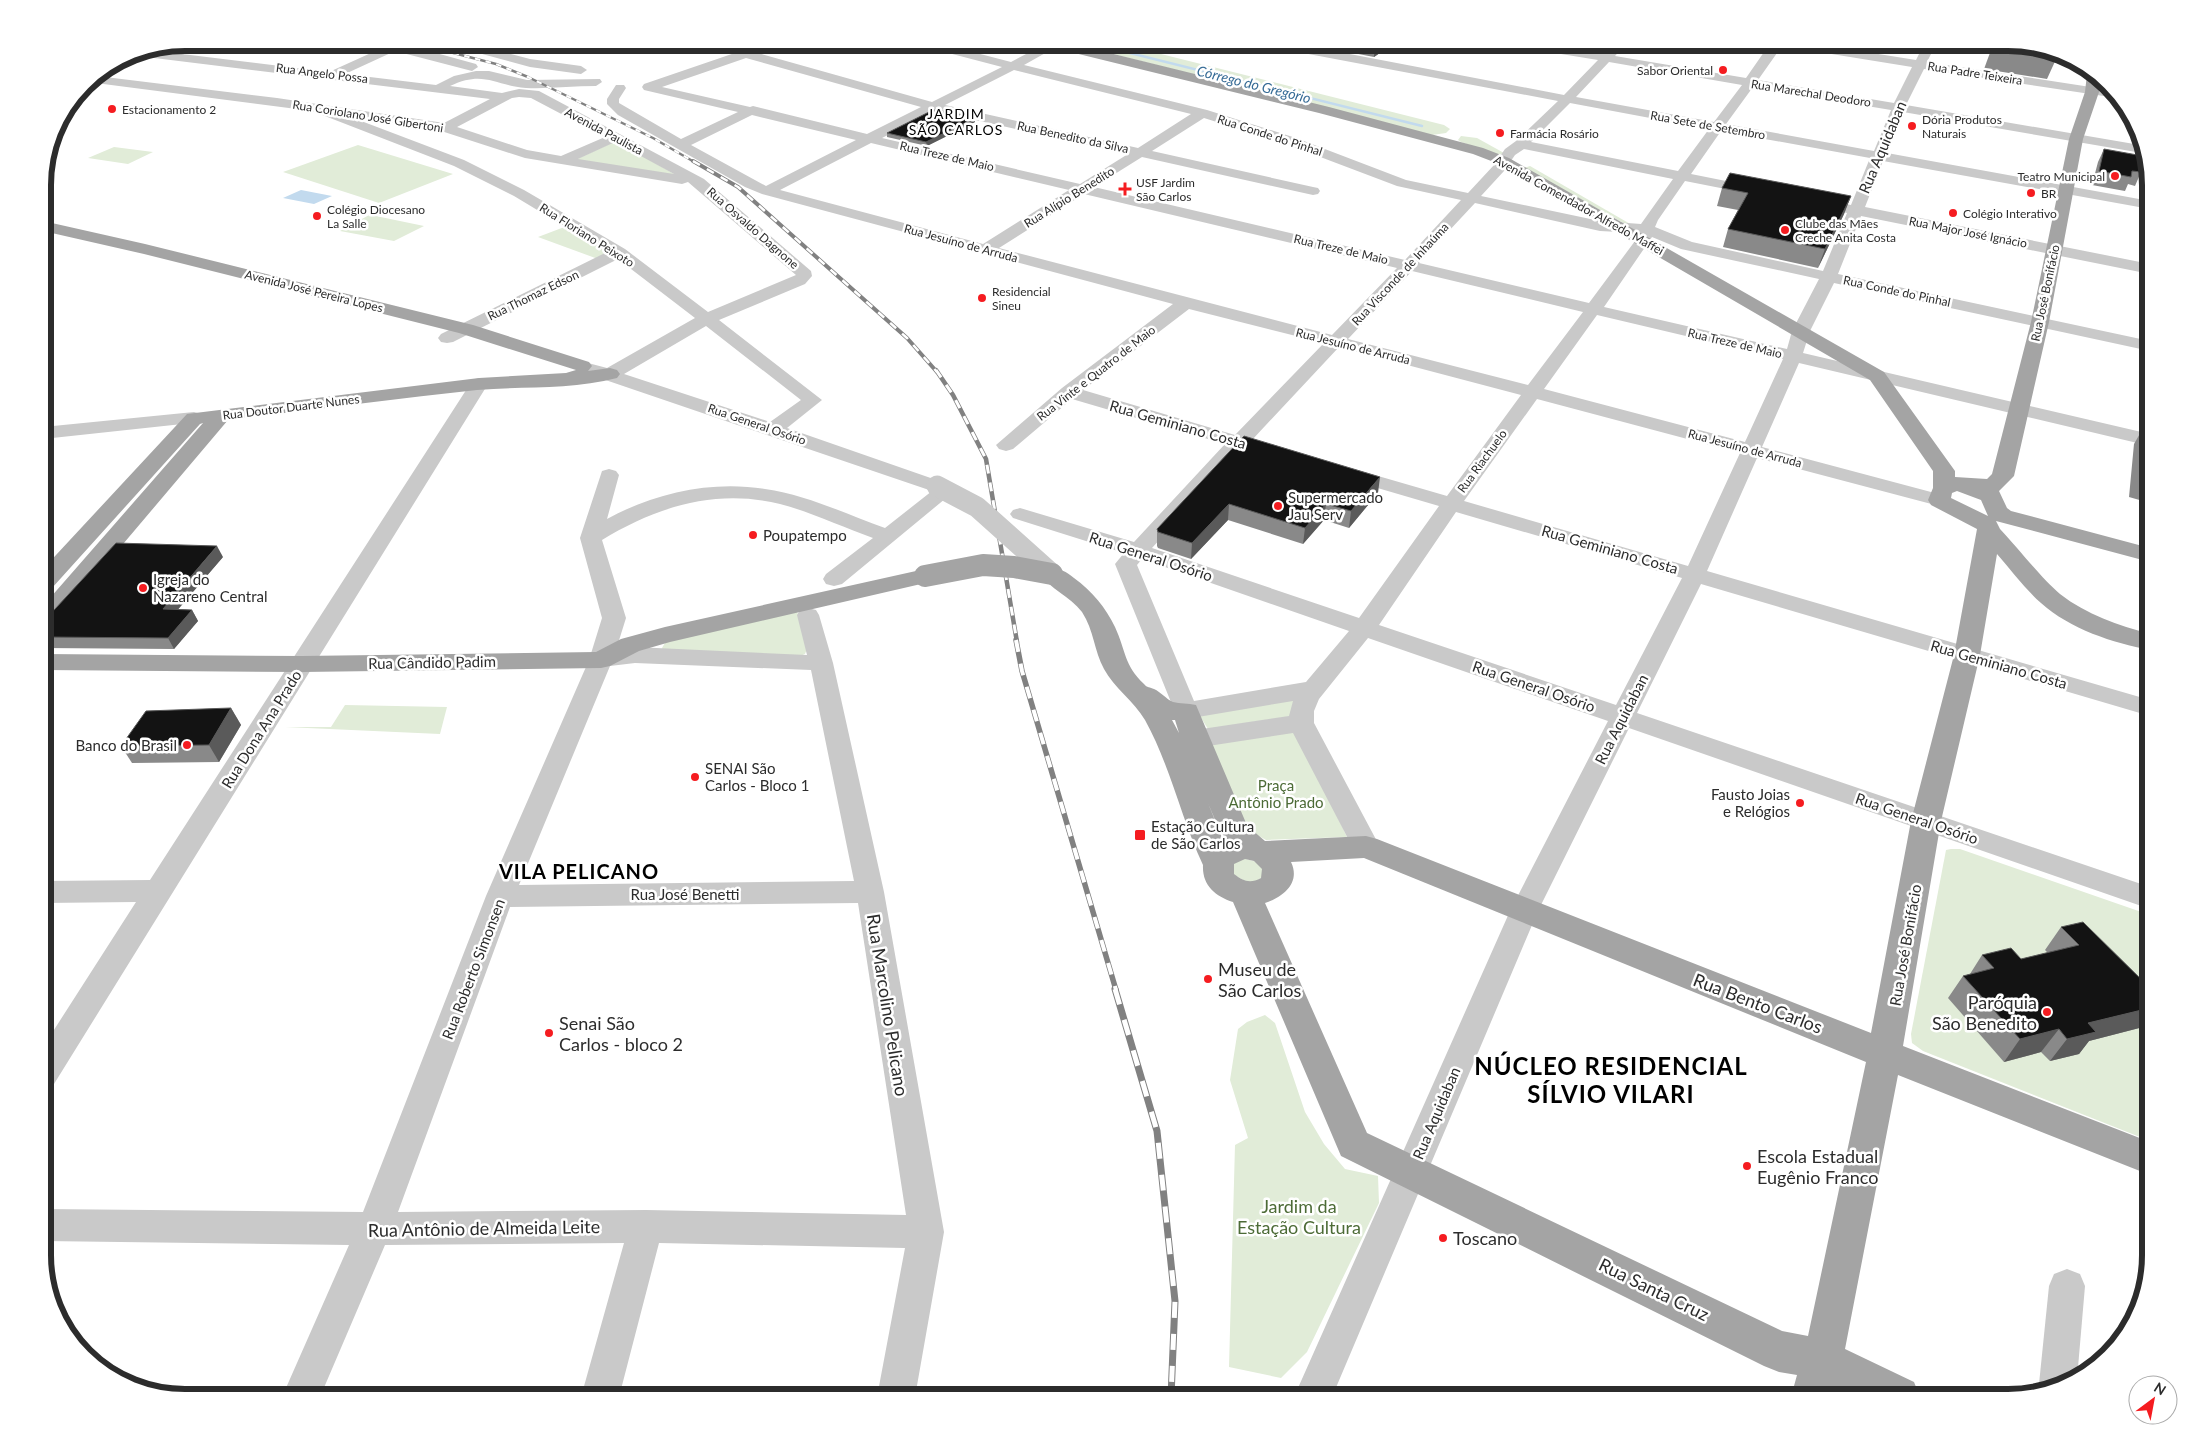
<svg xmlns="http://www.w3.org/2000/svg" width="2193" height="1440" font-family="Lato,sans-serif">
  <rect width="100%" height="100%" fill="#fff"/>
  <g fill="#e1ecd8">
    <polygon points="1066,42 1117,43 1444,125 1450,129 1446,133 1432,135"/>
    <polygon points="1461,136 1477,138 1504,153 1504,155 1498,155 1461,142 1458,140"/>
    <polygon points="616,141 676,175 573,161"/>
    <polygon points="358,145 453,174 379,203 283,172"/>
    <polygon points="114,147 153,152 128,164 88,158"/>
    <polygon points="1530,166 1632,225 1627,225 1524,168"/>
    <polygon points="371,214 371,215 424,226 394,241 340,231"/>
    <polygon points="567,226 605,250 605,254 598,259 538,237"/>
    <polygon points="797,611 807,649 805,654 795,658 663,651 662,648 666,641"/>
    <polygon points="1302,695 1292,716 1208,729 1198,713"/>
    <polygon points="345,705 447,707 440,734 285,727 331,727"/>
    <polygon points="1296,731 1347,837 1266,840 1248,830 1206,745"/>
    <polygon points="1951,849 1960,849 2150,915 2150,1141 1923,1051 1912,1043 1911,1034 1946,850"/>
    <path d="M1242 858 1261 863 1264 875C1252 887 1246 882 1233 874L1234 863Z"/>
    <polygon points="1265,1015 1275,1023 1305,1112 1324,1144 1345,1169 1378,1176 1379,1203 1307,1352 1281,1378 1229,1367 1235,1145 1248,1138 1230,1080 1238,1029 1247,1022"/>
  </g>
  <polygon fill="#c2daee" points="301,190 332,196 314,204 283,198"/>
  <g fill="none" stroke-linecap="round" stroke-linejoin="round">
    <polyline stroke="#c2daee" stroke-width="2.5" points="1086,42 1422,126"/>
    <g fill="#c9c9c9" fill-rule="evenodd">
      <path d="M375 42H396L476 64 478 67 472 71 395 51 345 74 436 85 454 76 476 71H489L527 80 600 79 602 82 596 86C573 86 549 89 526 88 493 85 484 70 450 86L502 93 519 89 539 91 704 179 811 271 812 276 805 284 719 320 822 400 787 428 945 483 954 485 957 489 842 584 834 586 826 584 823 579 826 574 873 538C842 527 811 512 780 504 716 488 656 507 602 540L626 618 616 650 635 647 807 655 797 615 800 610 808 608 816 610 819 615 833 663 884 892 944 1232 915 1397H877L905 1248 659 1243 619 1397H581L624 1243 385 1245 320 1397H282L349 1245 43 1241V1209L363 1212 486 896 589 660 602 618 580 538 602 471 609 469 616 471 619 475 607 519C654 493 712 480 765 489 807 495 846 514 885 528L932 491 582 372 579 368 582 364 588 363 607 368 695 318 618 259 453 342 447 343 441 342 438 338 441 334 607 252 514 196 454 166 312 111 88 82 97 76 277 98 444 123 490 99 138 56 133 53 149 50 329 72 382 48 376 46ZM519 97 531 98 605 137 561 156 527 150 457 127 512 98ZM348 116 435 129 525 158 682 184 688 182 796 275 708 312 625 249 524 190 464 160ZM615 142 674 174 578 159ZM706 326 801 400 770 422 624 374ZM635 663 811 670 854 881 519 885 610 666ZM858 903 906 1215 646 1210 398 1212 510 907Z"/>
      <polygon points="443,42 465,42 530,59 581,66 587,70 581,74 530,67 445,44"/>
      <path d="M767 42H786L758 53 932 102 1002 67 914 44 912 42H934L1011 62 1049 42H1065L1024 65 1207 110 1296 138 1406 180 1468 193 1494 165 1505 149 1516 141 1558 101 1266 46 1260 42H1287L1564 95 1598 60 1511 46 1505 42H1535L1604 54 1615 42H1628L1615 56 1746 78 1771 42H1803L1916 60 1925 42H1937L1927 62 2110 90 2117 98 1924 69 1906 105 2140 145 2142 153 1903 112 1887 153 2150 201V209L1883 161 1865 207 2150 264V274L1861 216 1838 274 2150 341V351L1834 283 1810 331 1803 353 2150 434V446L1799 363 1762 447 1946 496 1949 500 1946 504 1939 506 1757 458 1707 571 2150 700V716L1701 584 1637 713 2150 887V909L1629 728 1538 911 1332 1397H1294L1510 911 1608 721 1368 638 1319 699 1314 711V723L1380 847 1376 854 1366 857 1356 854 1293 733 1195 748 1186 745 1182 739 1186 733 1195 730 1289 716 1293 701 1186 719 1177 717 1115 564 1124 553 1013 518 1010 514 1013 510 1020 508 1134 542 1225 444 1072 399 1013 449 1006 451 999 449 996 445 1062 388 1173 304 762 194 745 187 618 115 607 104V99L616 85H624L626 88 619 99V103L681 139 738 112 644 90 642 87 644 84ZM1782 46 1912 67 1894 103 1758 80ZM746 58 921 107 867 134 753 106 750 107 662 87ZM1609 62 1742 85 1714 122 1576 97ZM1014 70 1191 114 1138 148 945 105ZM1753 87 1891 110 1874 151 1726 124ZM1570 103 1709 129 1678 171 1531 142ZM935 111 1128 154 1080 184 882 138ZM752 115 856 140 766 186 691 145ZM1204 118 1286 144 1397 186 1461 200 1405 260 1094 187 1142 157 1313 195 1318 194 1320 191 1318 188 1313 187 1152 151ZM1721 131 1870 158 1851 205 1840 203 1835 204 1833 207 1835 210 1847 213 1823 271 1692 242 1655 227 1658 220 1685 181 1756 195 1761 194 1763 191 1761 188 1691 174ZM871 143 1069 190 983 244 780 190ZM1524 149 1673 179 1641 224 1600 221 1481 196 1504 171 1515 155ZM1084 194 1397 268 1332 335 999 248ZM1475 203 1600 231 1638 233 1635 241 1589 303 1419 263ZM1652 237 1681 249 1819 279 1792 331 1787 349 1604 307ZM1412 271 1583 312 1528 385 1348 339ZM1189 309 1324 343 1235 435 1083 390ZM1597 315 1783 359 1745 442 1544 389ZM1339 347 1521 395 1447 496 1354 469 1347 467 1340 469 1337 473 1340 477 1439 506 1359 618 1152 548 1242 449 1272 458 1279 456 1282 452 1279 448 1252 440ZM1537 399 1740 453 1688 566 1464 501ZM1456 512 1682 578 1616 705 1379 625ZM1142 559 1349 631 1306 682 1194 701 1137 565Z"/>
      <polygon points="479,378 486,380 488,384 54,1084 43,1088 43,1047 136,902 43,903 43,881 150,880 470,384 472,380"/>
      <polygon points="194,412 201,414 204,418 201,422 43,439 43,427"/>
      <polygon points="2067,1269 2080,1274 2085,1286 2077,1379 2041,1389 2039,1384 2049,1286 2054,1274"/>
    </g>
    <g fill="#a4a4a4" fill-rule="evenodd">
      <path d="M1041 42H1065L1329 107 1483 148 1509 158 1884 372 1955 471V477L1987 479 1992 474 2031 322 2069 139 2085 92 2087 74 2091 71 2100 80 2099 92 2083 139 2049 322 2014 476 1999 491 2007 508 2011 511 2150 548V562L1996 521 2000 529C2018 548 2041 578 2060 594 2087 615 2118 625 2150 634V650C2113 643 2070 629 2041 603 2025 589 2011 570 1997 554L1980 655 1941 821 1903 1046 2150 1142V1175L1898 1075 1845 1349 1914 1382 1920 1397H1855L1835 1388 1833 1397H1791L1797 1375 1779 1372 1764 1366 1341 1156 1233 902C1215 896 1202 885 1203 865 1181 818 1170 765 1145 720 1134 701 1114 688 1104 669 1094 651 1094 630 1082 612 1070 596 1050 589 1040 574L1043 569C1056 566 1064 570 1074 578 1092 591 1106 608 1115 627 1126 651 1124 665 1144 684 1147 688 1150 687 1154 689 1161 692 1166 699 1173 702 1180 704 1188 703 1196 705L1246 823 1251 829 1265 841 1366 836 1377 839 1871 1033 1911 821 1954 655 1977 529 1931 505 1928 500 1933 488V471L1870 380 1499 164 1473 154 1319 113 1042 45ZM1957 491 1981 500 1988 516 1951 498 1952 493ZM1172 720H1175L1179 733ZM1208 803 1218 827 1227 841 1224 843ZM1364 858 1866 1062 1808 1336 1782 1331 1367 1133 1265 903C1283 897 1301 883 1291 862ZM1245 859 1254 861 1262 869 1261 878C1250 884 1243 881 1234 874V864Z"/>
      <path d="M43 221 145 244 473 325 589 362 592 366 588 371 610 368 617 370 620 374 617 378C572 390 523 386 477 390 394 399 311 410 228 420L52 628 43 630V606L203 423 200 424 52 588 43 590V569L187 414 479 378 566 373 576 370 459 333 144 254 43 231Z"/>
      <polygon points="925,569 934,571 937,576 934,581 670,642 639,651 610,666 601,668 302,672 43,670 43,654 302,656 596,652 621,639 665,627"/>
    </g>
    <defs>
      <polyline id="rail-far4" points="411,42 496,64 528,77 653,138 696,163"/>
      <polyline id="rail-far3" points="693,161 738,187 907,338 937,372"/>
      <polyline id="rail-far2" points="936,370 953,395 986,459 1017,642"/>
      <polyline id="rail-far1" points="1016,640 1022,671 1116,990"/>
      <polyline id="rail" points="1115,989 1157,1131 1175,1301 1171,1397"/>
    </defs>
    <use href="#rail-far4" stroke="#818181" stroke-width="2.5"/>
    <use href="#rail-far3" stroke="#818181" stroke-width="4"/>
    <use href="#rail-far2" stroke="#818181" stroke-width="4.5"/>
    <use href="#rail-far1" stroke="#818181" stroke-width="5.5"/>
    <use href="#rail" stroke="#818181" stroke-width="7"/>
    <use href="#rail-far4" stroke="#fff" stroke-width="2" stroke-dasharray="5.5" stroke-linecap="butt"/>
    <use href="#rail-far3" stroke="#fff" stroke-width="2.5" stroke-dasharray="8" stroke-linecap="butt"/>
    <use href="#rail-far2" stroke="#fff" stroke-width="3" stroke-dasharray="9" stroke-linecap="butt"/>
    <use href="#rail-far1" stroke="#fff" stroke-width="4" stroke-dasharray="12" stroke-linecap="butt"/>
    <use href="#rail" stroke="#fff" stroke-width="5" stroke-dasharray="16" stroke-linecap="butt"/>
    <polyline stroke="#c9c9c9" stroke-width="21" points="937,486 977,507 1052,574"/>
    <polyline stroke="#a4a4a4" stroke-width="22" points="925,576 983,565 1014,567 1052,574"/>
  </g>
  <g fill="#898989">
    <polygon points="1349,42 1396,42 1374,57 1348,52"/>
    <polygon points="1994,42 2008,42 2057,57 2047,79 1984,69"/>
    <polygon points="975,118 975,122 927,146 887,137 887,133"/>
    <polygon points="2104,149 2141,172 2135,186 2128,184 2125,191 2092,185 2098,162"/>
    <polygon points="1722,188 1851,196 1844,214 1818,268 1723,247 1728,229 1738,210 1717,206"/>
    <polygon points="2146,423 2150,425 2150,503 2129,497 2134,444"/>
    <polygon points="1244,436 1378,493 1349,528 1324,520 1303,544 1228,520 1191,559 1158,548 1157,546 1157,529"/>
    <polygon points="223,557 178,609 192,610 198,621 174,649 43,648 43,622"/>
    <polygon points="231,708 241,725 219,762 132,763 121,746"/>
    <polygon points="2061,927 2150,988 2150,1022 2147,1026 2089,1041 2079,1054 2050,1061 2041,1052 2004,1062 1948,998 1963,976 1970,974 1982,955 2021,959 2048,953 2045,950"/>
  </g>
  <g fill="#5a5a5a">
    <polygon points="1375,42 1396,42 1374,57"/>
    <polygon points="975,118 975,122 927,146 926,142"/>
    <polygon points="1851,196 1844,214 1818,268 1825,249"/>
    <polygon points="1380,477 1378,493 1349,528 1351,511"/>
    <polygon points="1229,504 1228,520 1191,559 1192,543"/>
    <polygon points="1326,504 1324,520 1303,544 1305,528"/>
    <polygon points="217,546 223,557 169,620 163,609"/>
    <polygon points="192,610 198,621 174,649 168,638"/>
    <polygon points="231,708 241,725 219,762 209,745"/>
    <polygon points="2150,1008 2150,1022 2147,1026 2089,1041 2079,1054 2050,1061 2067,1039 2088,1023"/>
    <polygon points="2059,1029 2041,1052 2004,1062 2020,1039"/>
  </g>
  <g fill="#131313" stroke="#5a5a5a">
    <polygon points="935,109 975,118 926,142 887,133"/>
    <polygon points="2104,149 2143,156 2141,172 2132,171 2131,177 2099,171"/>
    <polygon points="1730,173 1851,196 1825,249 1728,229 1748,193 1722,188"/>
    <polygon points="2146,423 2150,425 2150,478 2141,476"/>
    <polygon points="1244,436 1380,477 1351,511 1326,504 1305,528 1229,504 1192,543 1158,532 1157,529"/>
    <polygon points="116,543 217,546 163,609 192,610 168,638 43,637 43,622"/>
    <polygon points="231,708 209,745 121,746 146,711"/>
    <polygon points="2083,922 2150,988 2150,1008 2088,1023 2096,1032 2067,1039 2059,1029 2020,1039 1963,976 1994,968 1982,955 2011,948 2021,959 2079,945 2061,927"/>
  </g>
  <g fill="#f51c20" stroke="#fff" stroke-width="2">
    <circle cx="1723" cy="70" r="5"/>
    <circle cx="112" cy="109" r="5"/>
    <circle cx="1912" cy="126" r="5"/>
    <circle cx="1500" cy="133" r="5"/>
    <circle cx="2115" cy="176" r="5"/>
    <path d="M1122.5 181.5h5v5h5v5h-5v5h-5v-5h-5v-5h5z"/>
    <circle cx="2031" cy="193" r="5"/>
    <circle cx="1953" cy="213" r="5"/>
    <circle cx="317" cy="216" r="5"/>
    <circle cx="1785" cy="230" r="5"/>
    <circle cx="982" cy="298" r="5"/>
    <circle cx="1278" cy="506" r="5"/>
    <circle cx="753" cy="535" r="5"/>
    <circle cx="143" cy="588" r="5"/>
    <circle cx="187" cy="745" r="5"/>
    <circle cx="695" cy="777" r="5"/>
    <circle cx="1800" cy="803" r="5"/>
    <rect x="1134" y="829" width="12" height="12" rx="2.5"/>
    <circle cx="1208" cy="979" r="5"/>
    <circle cx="2047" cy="1012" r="5"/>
    <circle cx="549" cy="1033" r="5"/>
    <circle cx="1747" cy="1166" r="5"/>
    <circle cx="1443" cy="1238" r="5"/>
  </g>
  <g text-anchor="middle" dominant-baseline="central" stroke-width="5" stroke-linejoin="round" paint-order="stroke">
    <g font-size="12" fill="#2c2c2c" stroke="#fff" text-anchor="start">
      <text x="1713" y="70" text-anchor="end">Sabor Oriental</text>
      <text x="122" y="109">Estacionamento 2</text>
      <text x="1922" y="119">Dória Produtos<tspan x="1922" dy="14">Naturais</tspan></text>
      <text x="1510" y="133">Farmácia Rosário</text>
      <text x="2105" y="176" text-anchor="end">Teatro Municipal</text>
      <text x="1136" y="182">USF Jardim<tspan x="1136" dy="14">São Carlos</tspan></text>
      <text x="2041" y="193">BR</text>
      <text x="327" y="209">Colégio Diocesano<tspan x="327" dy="14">La Salle</tspan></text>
      <text x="1963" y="213">Colégio Interativo</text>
      <text x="1795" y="223">Clube das Mães<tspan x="1795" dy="14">Creche Anita Costa</tspan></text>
      <text x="992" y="291">Residencial<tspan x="992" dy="14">Sineu</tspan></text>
    </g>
    <g font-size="12" fill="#2c2c2c" stroke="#fff">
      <text transform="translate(322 73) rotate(7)">Rua Angelo Possa</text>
      <text transform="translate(1975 73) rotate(9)">Rua Padre Teixeira</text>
      <text transform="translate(1811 93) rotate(9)">Rua Marechal Deodoro</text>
      <text transform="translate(368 116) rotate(9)">Rua Coriolano José Gibertoni</text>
      <text transform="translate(1708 125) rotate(10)">Rua Sete de Setembro</text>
      <text transform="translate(604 131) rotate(28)">Avenida Paulista</text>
      <text transform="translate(1270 135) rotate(18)">Rua Conde do Pinhal</text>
      <text transform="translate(1073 137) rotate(12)">Rua Benedito da Silva</text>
      <text transform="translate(947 156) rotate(13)">Rua Treze de Maio</text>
      <text transform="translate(1069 197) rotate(-32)">Rua Alípio Benedito</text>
      <text transform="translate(1579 205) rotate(29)">Avenida Comendador Alfredo Maffei</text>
      <text transform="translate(753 228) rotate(41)">Rua Osvaldo Dagnone</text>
      <text transform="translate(1968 232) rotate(11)">Rua Major José Ignácio</text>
      <text transform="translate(587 235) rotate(32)">Rua Floriano Peixoto</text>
      <text transform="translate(961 243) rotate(15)">Rua Jesuíno de Arruda</text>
      <text transform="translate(1341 249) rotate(13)">Rua Treze de Maio</text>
      <text transform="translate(1400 274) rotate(-47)">Rua Visconde de Inhaúma</text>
      <text transform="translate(314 291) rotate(14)">Avenida José Pereira Lopes</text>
      <text transform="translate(1897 291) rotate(12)">Rua Conde do Pinhal</text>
      <text transform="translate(2045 293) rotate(-78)">Rua José Bonifácio</text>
      <text transform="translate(533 295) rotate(-26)">Rua Thomaz Edson</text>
      <text transform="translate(1735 343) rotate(13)">Rua Treze de Maio</text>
      <text transform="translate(1353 346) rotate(14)">Rua Jesuíno de Arruda</text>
      <text transform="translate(1096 373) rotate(-38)">Rua Vinte e Quatro de Maio</text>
      <text transform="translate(291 407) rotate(-7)">Rua Doutor Duarte Nunes</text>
      <text transform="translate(757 424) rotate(19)">Rua General Osório</text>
      <text transform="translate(1745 448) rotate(15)">Rua Jesuíno de Arruda</text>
      <text transform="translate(1482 461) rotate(-54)">Rua Riachuelo</text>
    </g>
    <g font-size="14" font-style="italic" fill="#346a95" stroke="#fff">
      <text transform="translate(1254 84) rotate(14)">Córrego do Gregório</text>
    </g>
    <g font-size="14" letter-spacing="1" fill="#000" stroke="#fff">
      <text x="956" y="113">JARDIM<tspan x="956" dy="16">SÃO CARLOS</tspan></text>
    </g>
    <g font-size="15" fill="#2c2c2c" stroke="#fff">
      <text transform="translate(1882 147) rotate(-67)">Rua Aquidaban</text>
      <text transform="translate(1178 424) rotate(16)">Rua Geminiano Costa</text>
      <text transform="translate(1610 549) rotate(16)">Rua Geminiano Costa</text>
      <text transform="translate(1151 556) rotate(18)">Rua General Osório</text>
      <text transform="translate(432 662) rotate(-1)">Rua Cândido Padim</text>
      <text transform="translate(1999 664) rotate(16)">Rua Geminiano Costa</text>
      <text transform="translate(1534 686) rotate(19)">Rua General Osório</text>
      <text transform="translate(1621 719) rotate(-63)">Rua Aquidaban</text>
      <text transform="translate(261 729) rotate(-58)">Rua Dona Ana Prado</text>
      <text transform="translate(1917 818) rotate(19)">Rua General Osório</text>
      <text x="685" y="894">Rua José Benetti</text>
      <text transform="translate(1905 945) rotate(-80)">Rua José Bonifácio</text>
      <text transform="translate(473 969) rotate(-69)">Rua Roberto Simonsen</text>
      <text transform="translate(1436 1113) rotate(-67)">Rua Aquidaban</text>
    </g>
    <g font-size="15" fill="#2c2c2c" stroke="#fff" text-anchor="start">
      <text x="1288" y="497">Supermercado<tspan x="1288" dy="17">Jau Serv</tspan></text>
      <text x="763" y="535">Poupatempo</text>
      <text x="153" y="579">Igreja do<tspan x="153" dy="17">Nazareno Central</tspan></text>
      <text x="177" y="745" text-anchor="end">Banco do Brasil</text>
      <text x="705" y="768">SENAI São<tspan x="705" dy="17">Carlos - Bloco 1</tspan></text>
      <text x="1790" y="794" text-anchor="end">Fausto Joias<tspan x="1790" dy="17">e Relógios</tspan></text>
      <text x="1151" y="826">Estação Cultura<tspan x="1151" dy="17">de São Carlos</tspan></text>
    </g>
    <g font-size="15" fill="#4c6b36" stroke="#fff">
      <text x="1276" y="785">Praça<tspan x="1276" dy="17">Antônio Prado</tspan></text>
    </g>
    <g font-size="18" fill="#2c2c2c" stroke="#fff" text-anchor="start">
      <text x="1218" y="969">Museu de<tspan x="1218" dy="21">São Carlos</tspan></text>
      <text x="2037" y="1002" text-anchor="end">Paróquia<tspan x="2037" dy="21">São Benedito</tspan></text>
      <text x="559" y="1023">Senai São<tspan x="559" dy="21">Carlos - bloco 2</tspan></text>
      <text x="1757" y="1156">Escola Estadual<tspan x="1757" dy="21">Eugênio Franco</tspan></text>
      <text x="1453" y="1238">Toscano</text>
    </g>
    <g font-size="18" fill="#2c2c2c" stroke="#fff">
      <text transform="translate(1758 1003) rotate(21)">Rua Bento Carlos</text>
      <text transform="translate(888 1005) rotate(81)">Rua Marcolino Pelicano</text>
      <text transform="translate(484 1228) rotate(-1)">Rua Antônio de Almeida Leite</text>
      <text transform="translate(1654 1289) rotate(26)">Rua Santa Cruz</text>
    </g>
    <g font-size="18" fill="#4c6b36" stroke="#fff">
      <text x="1299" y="1206">Jardim da<tspan x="1299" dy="21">Estação Cultura</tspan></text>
    </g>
    <g font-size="20" font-weight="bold" letter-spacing="1" fill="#000" stroke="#fff">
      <text x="579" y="871">VILA PELICANO</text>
    </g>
    <g font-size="24" font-weight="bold" letter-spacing="1" fill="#000" stroke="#fff">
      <text x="1611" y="1065">NÚCLEO RESIDENCIAL<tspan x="1611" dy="28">SÍLVIO VILARI</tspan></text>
    </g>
  </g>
  <path d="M0 0H2193V1440H0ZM185 51H2008A134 134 0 0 1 2142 185V1255A134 134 0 0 1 2008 1389H185A134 134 0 0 1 51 1255V185A134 134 0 0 1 185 51Z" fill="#fff" fill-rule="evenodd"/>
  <path fill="none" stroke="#2c2c2c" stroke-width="6" d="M185 51H2008A134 134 0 0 1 2142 185V1255A134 134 0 0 1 2008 1389H185A134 134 0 0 1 51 1255V185A134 134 0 0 1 185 51Z"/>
  <g transform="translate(2153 1400) rotate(32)"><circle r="24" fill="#ffffff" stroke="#ababab"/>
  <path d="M0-4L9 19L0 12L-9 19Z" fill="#f51c20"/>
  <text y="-8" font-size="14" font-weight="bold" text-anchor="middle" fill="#2c2c2c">N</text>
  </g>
</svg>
